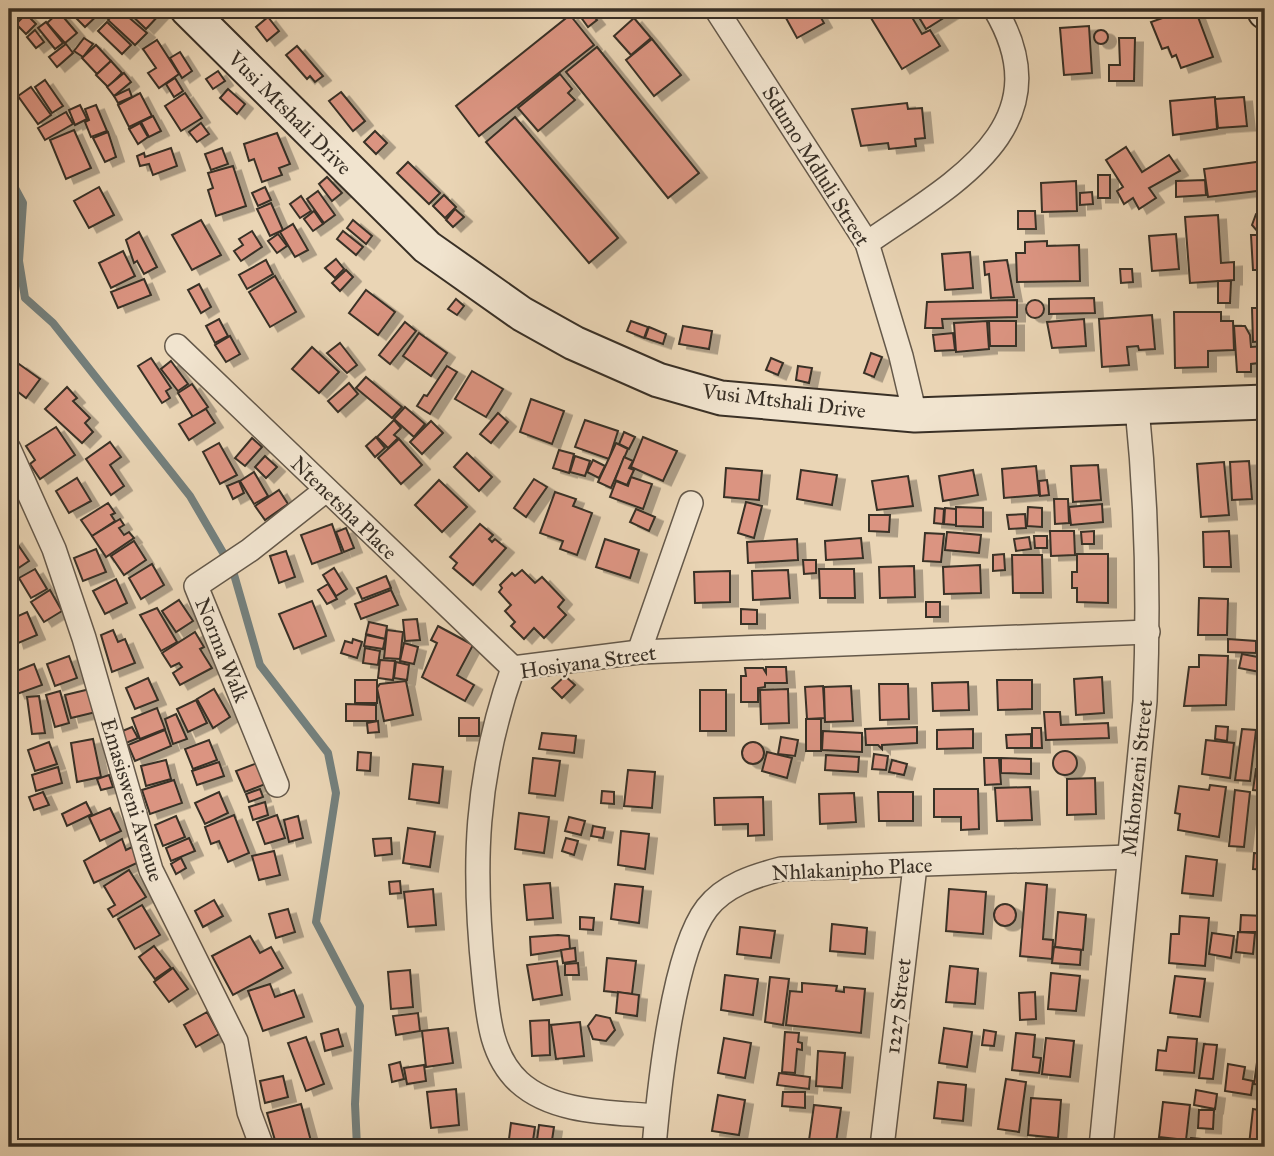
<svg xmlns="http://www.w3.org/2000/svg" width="1274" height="1156" font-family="'IM FELL Great Primer',serif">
  <defs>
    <filter id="shadow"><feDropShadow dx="8" dy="4.5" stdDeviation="0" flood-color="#0004"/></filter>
  </defs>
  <rect width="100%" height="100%" fill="#ead5b5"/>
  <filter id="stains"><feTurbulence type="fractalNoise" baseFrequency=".00286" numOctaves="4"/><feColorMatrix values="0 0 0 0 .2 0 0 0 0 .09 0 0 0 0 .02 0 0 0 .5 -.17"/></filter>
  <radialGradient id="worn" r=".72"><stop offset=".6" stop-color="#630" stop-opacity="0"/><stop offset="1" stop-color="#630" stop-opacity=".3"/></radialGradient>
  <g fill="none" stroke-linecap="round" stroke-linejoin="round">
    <g stroke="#74807d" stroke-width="8">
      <polyline points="9,177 23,203 19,261 25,298 53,323 190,496 225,556"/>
      <polyline points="233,571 260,665 328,753 336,793 316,922 360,1006 355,1104 357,1147"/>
    </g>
  </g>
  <g fill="#db9481" stroke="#393026" stroke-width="2" filter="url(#shadow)">
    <polygon points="83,9 104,9 85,27 75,17"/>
    <polygon points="119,9 147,33 135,45 108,20"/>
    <polygon points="125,9 154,9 160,14 146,29"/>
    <polygon points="588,9 597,20 588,27 580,16"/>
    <polygon points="781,9 816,9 824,23 797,38"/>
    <polygon points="875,9 907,9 922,34 930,30 940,46 902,69 868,13"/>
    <polygon points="914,9 947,9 950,14 926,29"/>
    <polygon points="1188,9 1195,9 1213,57 1181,68 1176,55 1172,57 1168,47 1162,49 1151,22"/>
    <polygon points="59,12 77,33 65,43 47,23"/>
    <polygon points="26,14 36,24 26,34 16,24"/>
    <polygon points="570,15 594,45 479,136 456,106"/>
    <polygon points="268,17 279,31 267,41 256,27"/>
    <polygon points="634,18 651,38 631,55 614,36"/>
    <polygon points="46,22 63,43 55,49 38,28"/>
    <polygon points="107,22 131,45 122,54 98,31"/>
    <polygon points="1089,26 1092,73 1064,75 1060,28"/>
    <circle cx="1101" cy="37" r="7"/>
    <polygon points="35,30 44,42 36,48 27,37"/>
    <polygon points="84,38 93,44 83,57 74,51"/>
    <polygon points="1119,38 1135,38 1134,81 1109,81 1109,65 1120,65"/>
    <polygon points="652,39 681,75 654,96 626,60"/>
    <polygon points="157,40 179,74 159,88 148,73 156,68 143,49"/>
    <polygon points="66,44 73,53 57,67 49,57"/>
    <polygon points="96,45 111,61 97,74 82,58"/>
    <polygon points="297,46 323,76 315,82 310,76 307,79 286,55"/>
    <polygon points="597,47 699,173 668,198 566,72"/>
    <polygon points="180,52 192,71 182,78 170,58"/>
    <polygon points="111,61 122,73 108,87 96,75"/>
    <polygon points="218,71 225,81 213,89 206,79"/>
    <polygon points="124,73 131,82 114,96 107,87"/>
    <polygon points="560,74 572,89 568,93 575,100 538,131 518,108"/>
    <polygon points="175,78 183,91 174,97 166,84"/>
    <polygon points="45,80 63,106 52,113 35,87"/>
    <polygon points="31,87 51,115 38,124 18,96"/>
    <polygon points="129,89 132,97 118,103 114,96"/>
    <polygon points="228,89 245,104 237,114 220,98"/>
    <polygon points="341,92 365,121 353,131 329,101"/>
    <polygon points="140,93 152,116 129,127 118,105"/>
    <polygon points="185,93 202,118 181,131 165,106"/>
    <polygon points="1215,97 1217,129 1173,135 1170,101"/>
    <polygon points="1244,97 1247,126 1218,128 1215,99"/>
    <polygon points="907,103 908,109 922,108 925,138 915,139 916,146 889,149 888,143 861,146 852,109"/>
    <polygon points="80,105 87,119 75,125 69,110"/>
    <polygon points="96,105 107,131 91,137 85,122 89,120 85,109"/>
    <polygon points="66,112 73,124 45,140 38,128"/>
    <polygon points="153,116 161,131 149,137 141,122"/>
    <polygon points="515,117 618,238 589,263 486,142"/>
    <polygon points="140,123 148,137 138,144 129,129"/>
    <polygon points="201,123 209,134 197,142 189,132"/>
    <polygon points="74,130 91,168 66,179 50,140"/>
    <polygon points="375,131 387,143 376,154 364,142"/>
    <polygon points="108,132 116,157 105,162 93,138"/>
    <polygon points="277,133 290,164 279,168 282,175 262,182 254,159 249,161 244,144"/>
    <polygon points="1126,147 1142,172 1169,155 1180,171 1149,188 1156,198 1139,209 1133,198 1124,204 1117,191 1123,187 1106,160"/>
    <polygon points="171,148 177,166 153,175 149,164 140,166 137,156 144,153 145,157"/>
    <polygon points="222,148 228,164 211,170 205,154"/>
    <polygon points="1264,161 1265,190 1208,197 1204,169"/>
    <polygon points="408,162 440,193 429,204 397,173"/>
    <polygon points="233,166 246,206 216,216 208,190 213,188 208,173"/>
    <rect x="1098" y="175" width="12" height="23"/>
    <polygon points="327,177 342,193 332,201 319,184"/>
    <polygon points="1205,180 1206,195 1176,197 1176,181"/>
    <polygon points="1076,181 1077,211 1042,212 1041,183"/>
    <polygon points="99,187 114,215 89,228 74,201"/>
    <polygon points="265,187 271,200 258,206 252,193"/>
    <polygon points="318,191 335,215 324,223 307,199"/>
    <polygon points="1092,192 1093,204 1080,205 1080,193"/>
    <polygon points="444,195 456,207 445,218 433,206"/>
    <polygon points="301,196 311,211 300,218 290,204"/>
    <polygon points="271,203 283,230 270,236 257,209"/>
    <polygon points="455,209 464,217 453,227 446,220"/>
    <polygon points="314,211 323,224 313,231 304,219"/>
    <polygon points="1018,211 1035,211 1036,229 1018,229"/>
    <polygon points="1265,212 1265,231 1258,232 1252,225 1256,214"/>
    <polygon points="1218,215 1221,263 1234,262 1234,280 1190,283 1185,217"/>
    <polygon points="201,220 221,255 192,270 172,235"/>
    <polygon points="353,220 372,236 366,244 347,228"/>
    <polygon points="293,224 308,250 295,257 280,232"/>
    <polygon points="252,231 262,247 241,261 234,251 243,245 239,239"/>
    <polygon points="343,231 363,247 356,255 337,239"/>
    <polygon points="139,232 157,267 144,274 137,261 134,263 126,240"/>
    <polygon points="278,234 287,246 277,253 268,241"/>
    <polygon points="1176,234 1179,269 1152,271 1149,236"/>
    <polygon points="1251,235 1265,235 1265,270 1253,270"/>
    <polygon points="1047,241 1047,246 1079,245 1080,281 1017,282 1016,253 1025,253 1025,242"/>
    <polygon points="123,251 135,276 111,288 99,263"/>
    <polygon points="970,252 973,288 945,290 942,254"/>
    <polygon points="336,259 344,269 335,278 325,268"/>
    <polygon points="266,260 273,274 247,289 239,275"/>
    <polygon points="1007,260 1014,297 991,298 989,274 985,275 984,262"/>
    <polygon points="1120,269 1132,269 1133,282 1121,283"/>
    <polygon points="346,270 353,277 340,291 332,283"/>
    <polygon points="275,276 296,312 270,327 249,292"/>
    <polygon points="144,279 151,295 118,308 111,292"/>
    <polygon points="1218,281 1231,281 1230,303 1218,303"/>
    <polygon points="199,284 211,307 201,313 188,290"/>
    <polygon points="366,290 395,312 378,335 349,313"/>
    <polygon points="1094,298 1095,313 1049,314 1049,299"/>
    <polygon points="456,299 464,306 457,315 448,309"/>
    <polygon points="1017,300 1017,317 942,319 943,328 925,328 927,302"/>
    <circle cx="1035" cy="309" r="9"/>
    <polygon points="1252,308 1265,308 1265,341 1253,342"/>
    <polygon points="1174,312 1221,312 1221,321 1233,321 1234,350 1208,351 1208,367 1175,368"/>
    <polygon points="1152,315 1155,349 1139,350 1138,346 1127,347 1129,365 1102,367 1099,319"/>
    <polygon points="219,319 228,336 215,343 206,326"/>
    <polygon points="1084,319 1086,346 1052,348 1047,322"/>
    <polygon points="631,321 648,327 644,338 627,331"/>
    <polygon points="987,321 989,349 956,352 954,323"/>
    <polygon points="989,321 1016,321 1016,346 990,346"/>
    <polygon points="405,322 416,331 390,364 379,355"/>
    <polygon points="683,326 712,331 709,349 679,344"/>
    <polygon points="1234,326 1245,326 1250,335 1251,347 1265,346 1265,357 1259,357 1259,363 1251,364 1251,372 1237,372"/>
    <polygon points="649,327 666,334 663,344 645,338"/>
    <polygon points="419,333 447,353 431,376 403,356"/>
    <polygon points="953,333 955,350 935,351 933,335"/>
    <polygon points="230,336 240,354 226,362 215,345"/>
    <polygon points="340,343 357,365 347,373 327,353"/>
    <polygon points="312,347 339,372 319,393 292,369"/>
    <polygon points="871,353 882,357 874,377 864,373"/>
    <polygon points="151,358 171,388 166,391 170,398 162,403 138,366"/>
    <polygon points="771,358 783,363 778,375 766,370"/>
    <polygon points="171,361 188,384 178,391 161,369"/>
    <polygon points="19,364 40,379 26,398 9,385 9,378"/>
    <polygon points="447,366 457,372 430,414 417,406 424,395 427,396"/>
    <polygon points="798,366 812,368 809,383 796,380"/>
    <polygon points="472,371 503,389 486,417 455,399"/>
    <polygon points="366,377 402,407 392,418 356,388"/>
    <polygon points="349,383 358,394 338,412 328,401"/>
    <polygon points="192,384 208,407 193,417 178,393"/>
    <polygon points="67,387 77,398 73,401 90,418 85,423 93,432 82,443 45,409"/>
    <polygon points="531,399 564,411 552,444 520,432"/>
    <polygon points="405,407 425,424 414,437 394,419"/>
    <polygon points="206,409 215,423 189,440 179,424"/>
    <polygon points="498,413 508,422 491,443 480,434"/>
    <polygon points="394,420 401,428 394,435 398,438 388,448 377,437"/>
    <polygon points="585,420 618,431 609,459 575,447"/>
    <polygon points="431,421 443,433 422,454 410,442"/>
    <polygon points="56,427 75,455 40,479 30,464 35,460 26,446"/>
    <polygon points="624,432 635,437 629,449 619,444"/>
    <polygon points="376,437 385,448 375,457 366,446"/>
    <polygon points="643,437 677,451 663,481 631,467"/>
    <polygon points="252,438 262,447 245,466 235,458"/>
    <polygon points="399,439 422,465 401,484 378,458"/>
    <polygon points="110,442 121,457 110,465 124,486 111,495 86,459"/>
    <polygon points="219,443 237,475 220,484 203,452"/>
    <polygon points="616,443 628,449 611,488 598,482"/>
    <polygon points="559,450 574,454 569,473 553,468"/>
    <polygon points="467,453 492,477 479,491 454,467"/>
    <polygon points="265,456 277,467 266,478 255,467"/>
    <polygon points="575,456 590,461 585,476 570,472"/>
    <polygon points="624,457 633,461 629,468 634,470 627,485 615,480"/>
    <polygon points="593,460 605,466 599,478 587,472"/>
    <polygon points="1249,461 1252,499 1232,500 1230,462"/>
    <polygon points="1224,462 1229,515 1201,517 1197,464"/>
    <polygon points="1098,465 1101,500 1073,502 1071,466"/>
    <polygon points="1036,466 1039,495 1004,498 1002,469"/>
    <polygon points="726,468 762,471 759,500 724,497"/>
    <polygon points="801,470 837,475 832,505 797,499"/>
    <polygon points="973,470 978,495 943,501 939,476"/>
    <polygon points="254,472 268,496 254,504 240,481"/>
    <polygon points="908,476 913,506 877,510 872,481"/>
    <polygon points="631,477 652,484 643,509 610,497 616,481 628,486"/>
    <polygon points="77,478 91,501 69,513 56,491"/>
    <polygon points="534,479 547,487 526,517 514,508"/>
    <polygon points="439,480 467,507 442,532 415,505"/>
    <polygon points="1047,480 1049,495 1040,496 1039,481"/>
    <polygon points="239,481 244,493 233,499 227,486"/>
    <polygon points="279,490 288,504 265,520 255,506"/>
    <polygon points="555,492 576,499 573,506 592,513 577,555 560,549 563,541 540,533"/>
    <polygon points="1054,499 1068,499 1069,523 1055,524"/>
    <polygon points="746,502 762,506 754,538 738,533"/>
    <polygon points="108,503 115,513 111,515 115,521 92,536 81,520"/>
    <polygon points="1102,504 1103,522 1071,525 1069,507"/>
    <polygon points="956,507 983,508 983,527 956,526"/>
    <polygon points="1028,507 1042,508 1042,527 1027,526"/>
    <polygon points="935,508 944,509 943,524 934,523"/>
    <polygon points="945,508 956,509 956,525 944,524"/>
    <polygon points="636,509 655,517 649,531 630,522"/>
    <polygon points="1025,514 1026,528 1009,529 1007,515"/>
    <polygon points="869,515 890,515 889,532 869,531"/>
    <polygon points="120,519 124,525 119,528 124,535 129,532 134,538 106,557 92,536"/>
    <polygon points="332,524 342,553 312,564 301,535"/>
    <polygon points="480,524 493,535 489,539 492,542 495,539 506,548 473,585 453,568 457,563 450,557"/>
    <polygon points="346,528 354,548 344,552 336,532"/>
    <polygon points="1050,531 1074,531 1075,555 1051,556"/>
    <polygon points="1094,531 1094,544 1082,544 1081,532"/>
    <polygon points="1229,531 1231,567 1204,567 1203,532"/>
    <polygon points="947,532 981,535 979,553 945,550"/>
    <polygon points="925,533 944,534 941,562 923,561"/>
    <polygon points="1034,536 1047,536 1047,548 1035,548"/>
    <polygon points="1029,537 1031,549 1016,551 1014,539"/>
    <polygon points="861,538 863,558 826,560 825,541"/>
    <polygon points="14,539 29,561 11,573 9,543"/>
    <polygon points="605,539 639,550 630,578 596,567"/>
    <polygon points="797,539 798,560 748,563 747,542"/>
    <polygon points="134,541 146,560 124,575 111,556"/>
    <polygon points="96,549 106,572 83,581 74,558"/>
    <polygon points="286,551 295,577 279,583 270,556"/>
    <polygon points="1004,554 1005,570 993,571 993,555"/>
    <polygon points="1077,554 1108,554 1108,603 1077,602 1077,588 1072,588 1072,572 1077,572"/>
    <polygon points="1012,555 1042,555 1043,593 1013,593"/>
    <polygon points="803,560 816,560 816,573 804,574"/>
    <polygon points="152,564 164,585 141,599 129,578"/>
    <polygon points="980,565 981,593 944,594 943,567"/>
    <polygon points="914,566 915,597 880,598 879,567"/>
    <polygon points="334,568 347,589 336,596 323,575"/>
    <polygon points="35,569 47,589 31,598 19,578"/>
    <polygon points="819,569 854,569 855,598 820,598"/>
    <polygon points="522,570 535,583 542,577 564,600 558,607 566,615 544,638 534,628 524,639 511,626 515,622 505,611 511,605 499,592 502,588 500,585 512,573 515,576"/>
    <polygon points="788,570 790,598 753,600 752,571"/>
    <polygon points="730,571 730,602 695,603 694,572"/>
    <polygon points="386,576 391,588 362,599 357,588"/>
    <polygon points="116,579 127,603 105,614 93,591"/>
    <polygon points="328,584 337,599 327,604 318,590"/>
    <polygon points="50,590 62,611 44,622 31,602"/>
    <polygon points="391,590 398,605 361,619 355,604"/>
    <polygon points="1199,598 1228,599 1227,635 1198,635"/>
    <polygon points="179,600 193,621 176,632 162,611"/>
    <polygon points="312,601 326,636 294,649 279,614"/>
    <rect x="926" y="602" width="14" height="15"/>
    <polygon points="157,608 177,642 161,651 140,615"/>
    <polygon points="741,609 757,610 757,624 741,624"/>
    <polygon points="27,612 37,635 16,644 9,620"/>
    <polygon points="417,619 420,640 405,641 403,620"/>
    <polygon points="369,622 387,626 385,639 366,634"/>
    <polygon points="438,626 473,645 457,675 474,685 465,701 422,677 437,643 431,640"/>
    <polygon points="113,630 118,642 125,639 135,663 112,672 101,635"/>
    <polygon points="387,630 403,632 400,659 384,658"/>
    <polygon points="195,632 204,647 200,649 212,668 180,685 173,673 182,667 179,663 171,667 162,653"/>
    <polygon points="366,635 385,639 383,649 364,646"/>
    <polygon points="353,639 362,642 357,658 341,653 345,641 352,643"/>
    <polygon points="1228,639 1256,641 1256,653 1228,652"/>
    <polygon points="404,643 418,647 414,664 400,661"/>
    <polygon points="365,648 380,651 378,665 363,663"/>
    <polygon points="1242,654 1263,658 1260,672 1239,668"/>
    <polygon points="1199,655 1228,656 1226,705 1184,706 1189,667 1199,667"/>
    <polygon points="69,656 77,678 55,686 47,664"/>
    <polygon points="380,660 395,661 393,680 378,678"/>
    <polygon points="396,662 409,665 407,680 394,678"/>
    <polygon points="34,664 42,685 17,694 9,674"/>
    <polygon points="766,667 786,667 787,683 765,683 765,687 758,688 758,702 741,702 741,676 746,676 745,668 763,668 766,673"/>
    <polygon points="565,676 575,685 562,698 552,688"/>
    <polygon points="1102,677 1104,713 1076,715 1074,679"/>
    <polygon points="148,678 158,700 135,709 126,688"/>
    <rect x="355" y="680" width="22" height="23"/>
    <polygon points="997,680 1032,680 1032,709 998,710"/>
    <polygon points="406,681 413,715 384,721 377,688 380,684"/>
    <polygon points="968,682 969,710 933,711 932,683"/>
    <polygon points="879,684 908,684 909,719 880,720"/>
    <polygon points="823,686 825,718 807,719 805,687"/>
    <polygon points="851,686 853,721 825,722 824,687"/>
    <polygon points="90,689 96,712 71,718 65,695"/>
    <polygon points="214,689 230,717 213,728 197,699"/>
    <polygon points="788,689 789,723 761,724 760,690"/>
    <rect x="700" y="690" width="26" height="41"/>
    <polygon points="60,691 69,723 55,727 46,695"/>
    <polygon points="39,696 45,733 32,734 27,697"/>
    <polygon points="196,700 207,723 188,732 177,709"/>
    <polygon points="346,704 376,705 376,721 346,721"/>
    <polygon points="157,708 165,729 140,739 132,718"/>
    <polygon points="1044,712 1060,712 1061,725 1108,723 1109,738 1046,740"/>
    <polygon points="176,714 187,739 173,744 165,719"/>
    <rect x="459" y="718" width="20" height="18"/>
    <rect x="806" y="719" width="15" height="32"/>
    <polygon points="378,721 379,732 368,733 367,723"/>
    <polygon points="1216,726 1228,727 1227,741 1215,739"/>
    <polygon points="132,727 138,738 126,743 120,732"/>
    <polygon points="917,727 917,743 882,745 882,749 878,745 866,745 865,729"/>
    <polygon points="1032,728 1041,728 1042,748 1032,748"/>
    <polygon points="973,729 973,748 937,749 937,730"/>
    <polygon points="1242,729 1256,730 1250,781 1235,780"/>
    <polygon points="165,730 171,746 135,761 128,745"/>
    <polygon points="823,731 862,733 862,752 822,750"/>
    <polygon points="542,733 576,736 574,753 539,749"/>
    <polygon points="1031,734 1031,748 1007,748 1006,735"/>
    <polygon points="781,737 798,740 795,756 778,754"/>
    <polygon points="93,739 101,777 77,782 71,743"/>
    <polygon points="209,740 217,760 193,769 185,749"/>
    <polygon points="1206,740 1234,743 1230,778 1202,774"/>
    <polygon points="49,742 57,764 35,771 28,750"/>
    <circle cx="753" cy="753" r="11"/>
    <circle cx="1065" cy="763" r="12"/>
    <polygon points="358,752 371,753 370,771 357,770"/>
    <polygon points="767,752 792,758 787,778 762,771"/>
    <polygon points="874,754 888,756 886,770 872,769"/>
    <polygon points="826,755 859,757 858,772 825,770"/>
    <polygon points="533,758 560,761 555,796 529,793"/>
    <polygon points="984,758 999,758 1001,784 985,785"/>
    <polygon points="1001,758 1031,759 1031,774 1001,773"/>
    <polygon points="166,760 171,779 146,786 141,766"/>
    <polygon points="892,760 907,764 904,775 889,772"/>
    <polygon points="219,762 224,776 197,785 192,771"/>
    <polygon points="260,762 268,783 245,792 236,771"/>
    <polygon points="413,764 443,767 439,803 409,799"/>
    <polygon points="58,767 62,783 36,791 32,775"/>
    <polygon points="1256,769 1265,770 1265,791 1253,790"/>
    <polygon points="628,770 655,772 652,808 624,806"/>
    <polygon points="109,775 113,787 101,790 97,779"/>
    <polygon points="1095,778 1096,814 1067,815 1067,779"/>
    <polygon points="174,780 182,803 150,814 142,790"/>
    <polygon points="1210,785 1226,787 1219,837 1178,830 1180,814 1175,813 1179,786 1209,790"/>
    <polygon points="1030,787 1032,820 997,821 995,788"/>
    <polygon points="260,789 263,797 249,802 246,794"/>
    <polygon points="934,789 978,789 979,829 961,830 961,817 934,817"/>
    <polygon points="1235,790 1250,792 1244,847 1229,846"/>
    <polygon points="602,791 614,792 614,804 601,803"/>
    <polygon points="43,792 49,805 34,810 29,797"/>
    <polygon points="219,792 228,813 205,824 195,803"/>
    <polygon points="878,792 913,792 913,821 879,821"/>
    <polygon points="854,793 856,822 820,824 819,794"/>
    <polygon points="763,797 764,835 748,836 748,824 715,825 714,798"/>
    <polygon points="86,802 92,814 67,826 62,814"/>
    <polygon points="265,802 268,815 253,820 249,807"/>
    <polygon points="110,808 121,831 100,841 89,817"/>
    <polygon points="519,813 549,817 544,853 515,849"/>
    <polygon points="234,815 249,853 228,862 219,841 211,844 205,827"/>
    <polygon points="277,815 285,838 265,844 257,822"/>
    <polygon points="176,816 185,837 163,846 155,825"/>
    <polygon points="298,816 303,838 289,842 284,820"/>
    <polygon points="569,817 585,821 581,835 565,831"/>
    <polygon points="593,826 605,828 603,838 591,836"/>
    <polygon points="408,828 435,832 430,867 403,863"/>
    <polygon points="621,831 649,834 645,869 618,865"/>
    <polygon points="189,838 195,851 171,861 166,848"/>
    <polygon points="391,838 392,854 375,856 373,839"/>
    <polygon points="566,838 578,841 574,855 562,851"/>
    <polygon points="122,839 126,850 132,847 139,862 94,883 84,861"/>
    <polygon points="274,851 280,875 259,880 252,856"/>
    <polygon points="1254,853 1265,854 1265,870 1253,869"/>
    <polygon points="1186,856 1217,860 1213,896 1182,893"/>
    <polygon points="181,858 186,868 176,874 171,864"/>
    <polygon points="129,870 146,897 113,917 108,909 115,905 104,886"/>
    <polygon points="400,881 401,893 390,894 389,882"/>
    <polygon points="550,883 553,918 527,920 524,885"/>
    <polygon points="1026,883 1047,885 1043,939 1053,940 1052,959 1020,956"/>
    <polygon points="615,884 643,887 639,923 611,919"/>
    <polygon points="433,889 436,925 408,927 404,892"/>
    <polygon points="949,889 986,892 983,934 946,931"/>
    <polygon points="214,900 223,916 203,927 195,911"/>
    <circle cx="1005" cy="915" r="11"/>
    <polygon points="142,905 160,935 135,949 118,919"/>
    <polygon points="288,909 295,932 276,938 269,914"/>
    <polygon points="1058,912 1086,915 1083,950 1055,947"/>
    <polygon points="1241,915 1265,916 1261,932 1240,932"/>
    <polygon points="1180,916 1209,918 1205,966 1169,963 1171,934 1179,934"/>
    <polygon points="580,917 594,918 593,930 580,929"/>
    <polygon points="832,924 867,928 865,954 830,951"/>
    <polygon points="740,927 775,931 771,958 737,954"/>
    <polygon points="1238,932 1255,933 1253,954 1236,952"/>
    <polygon points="1212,933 1234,936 1231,958 1209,954"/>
    <polygon points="558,935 569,936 570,949 531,955 530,937"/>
    <polygon points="250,936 260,953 271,947 283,968 233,995 212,956"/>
    <polygon points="154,946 171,968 155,979 139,957"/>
    <polygon points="1054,947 1081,950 1080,965 1052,963"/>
    <polygon points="575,948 576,961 563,963 561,950"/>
    <polygon points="607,958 636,961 632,994 604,991"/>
    <polygon points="557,961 562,995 533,1000 527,965"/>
    <polygon points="578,963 579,975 565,975 565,964"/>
    <polygon points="950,966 978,969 975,1004 946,1002"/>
    <polygon points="173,968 188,989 169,1002 154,982"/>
    <polygon points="410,970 413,1007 391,1009 388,972"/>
    <polygon points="1051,973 1080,976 1076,1011 1048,1009"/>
    <polygon points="725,975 758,979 753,1015 721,1010"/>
    <polygon points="1175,976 1205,979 1200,1017 1170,1013"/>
    <polygon points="770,977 789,979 783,1025 765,1022"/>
    <polygon points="802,983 837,986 836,991 844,992 844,987 865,989 861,1033 786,1025 790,991 802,992"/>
    <polygon points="270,984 275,997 294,990 304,1017 263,1031 248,991"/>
    <polygon points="618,992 639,995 637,1016 616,1013"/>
    <polygon points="1035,992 1036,1019 1020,1020 1019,993"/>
    <polygon points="207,1012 219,1034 196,1047 184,1025"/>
    <polygon points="418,1013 420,1031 396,1035 393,1016"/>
    <polygon points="596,1015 610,1018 615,1030 606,1041 593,1039 588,1026"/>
    <polygon points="549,1020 550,1055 532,1056 530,1021"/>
    <polygon points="580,1022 584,1056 556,1059 551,1025"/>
    <polygon points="448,1028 453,1063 426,1067 422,1031"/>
    <polygon points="944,1028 972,1032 967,1067 939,1063"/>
    <polygon points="338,1029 343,1046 325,1051 321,1034"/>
    <polygon points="984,1030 996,1032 994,1046 982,1045"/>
    <polygon points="785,1032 799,1033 798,1042 802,1043 802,1050 797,1049 795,1073 782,1072"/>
    <polygon points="1016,1033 1035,1035 1033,1057 1041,1058 1039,1073 1012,1070"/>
    <polygon points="306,1037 324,1084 306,1091 288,1043"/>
    <polygon points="1168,1037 1197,1039 1194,1073 1156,1070 1158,1050 1166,1051"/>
    <polygon points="724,1038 751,1043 745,1078 718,1073"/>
    <polygon points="1046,1038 1074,1041 1070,1077 1042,1074"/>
    <polygon points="1204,1044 1217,1045 1213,1079 1199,1078"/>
    <polygon points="1259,1048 1265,1049 1265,1085 1254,1084"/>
    <polygon points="818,1051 845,1053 842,1088 816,1086"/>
    <polygon points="400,1062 404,1079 392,1082 389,1065"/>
    <polygon points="1228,1064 1245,1067 1243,1079 1253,1081 1251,1095 1225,1091"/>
    <polygon points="424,1065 426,1081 407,1084 404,1068"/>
    <polygon points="779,1073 810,1077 809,1089 777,1085"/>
    <polygon points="283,1076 288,1097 265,1103 260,1081"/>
    <polygon points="1006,1079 1026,1082 1019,1132 998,1129"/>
    <polygon points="938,1082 966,1085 963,1121 934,1118"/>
    <polygon points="456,1089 459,1125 431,1128 427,1092"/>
    <polygon points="1196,1090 1217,1094 1215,1109 1194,1105"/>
    <polygon points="783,1092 805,1092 805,1108 782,1106"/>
    <polygon points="718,1095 745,1100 739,1135 712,1131"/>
    <polygon points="1031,1098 1061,1100 1058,1138 1028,1135"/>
    <polygon points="1163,1102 1190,1105 1186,1140 1159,1137"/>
    <polygon points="301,1104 311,1141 277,1147 267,1113"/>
    <polygon points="814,1105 841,1108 836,1143 809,1140"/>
    <polygon points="1253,1109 1265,1111 1265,1146 1249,1145"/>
    <polygon points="1199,1110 1214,1110 1213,1129 1198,1128"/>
    <polygon points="511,1123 535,1127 532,1147 508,1147"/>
    <polygon points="539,1125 554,1127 551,1147 536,1147"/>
    <polygon points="1191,1138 1211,1140 1210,1147 1190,1147"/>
  </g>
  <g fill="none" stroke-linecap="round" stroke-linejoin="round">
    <defs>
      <g id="street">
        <polyline points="716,9 867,243 901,356 915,415"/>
        <path d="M867 243C952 184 1065 127 995 9"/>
        <polyline points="177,346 513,668"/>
        <polyline points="9,449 54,549 84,638 151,870 236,1041 249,1112 262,1147"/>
        <polyline points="639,652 691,503"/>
        <polyline points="277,785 196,586 250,550 326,490"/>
        <path d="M656 1116C612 1112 554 1114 519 1082 490 1055 488 1015 484 978 472 866 475 776 513 668L639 652 1148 632"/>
        <path d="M654 1147C659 1089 673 952 707 908 725 885 754 876 781 869L1129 857"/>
        <polyline points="882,1147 915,866"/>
        <path d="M1101 1147 1145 701C1149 604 1147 505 1137 408"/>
      </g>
      <g id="secondary">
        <polyline points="187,9 427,247 522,314 574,343 658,380 721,398 915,415 1265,402"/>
        <polyline points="1264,9 1265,12"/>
      </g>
    </defs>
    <use href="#street" stroke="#65594a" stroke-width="26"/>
    <use href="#secondary" stroke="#393026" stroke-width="37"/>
    <use href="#street" stroke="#f1e4cf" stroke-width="23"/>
    <use href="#secondary" stroke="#f1e4cf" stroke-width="33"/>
  </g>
  <g text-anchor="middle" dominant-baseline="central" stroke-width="5" stroke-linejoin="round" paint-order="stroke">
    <g font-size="21" fill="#393026" stroke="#f1e4cf">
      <text transform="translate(290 113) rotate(45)">Vusi Mtshali Drive</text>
      <text transform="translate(816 166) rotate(58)">Sdumo Mdluli Street</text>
      <text transform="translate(784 401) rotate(7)">Vusi Mtshali Drive</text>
      <text transform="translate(344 508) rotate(44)">Ntenetsha Place</text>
      <text transform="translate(222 650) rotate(68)">Norma Walk</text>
      <text transform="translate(588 662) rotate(-8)">Hosiyana Street</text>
      <text transform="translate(1137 778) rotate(-84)">Mkhonzeni Street</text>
      <text transform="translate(132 800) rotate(73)">Emasisweni Avenue</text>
      <text transform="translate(852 869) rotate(-3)">Nhlakanipho Place</text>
      <text transform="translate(898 1006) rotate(-83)">1227 Street</text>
    </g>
  </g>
  <rect width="1274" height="1156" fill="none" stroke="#ead5b5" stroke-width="35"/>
  <rect x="10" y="10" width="1253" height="1135" fill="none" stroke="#393026" stroke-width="3.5"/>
  <rect x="18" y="18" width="1239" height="1121" fill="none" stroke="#393026" stroke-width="2"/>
  <rect width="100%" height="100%" filter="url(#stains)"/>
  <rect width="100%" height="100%" fill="url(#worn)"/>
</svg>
